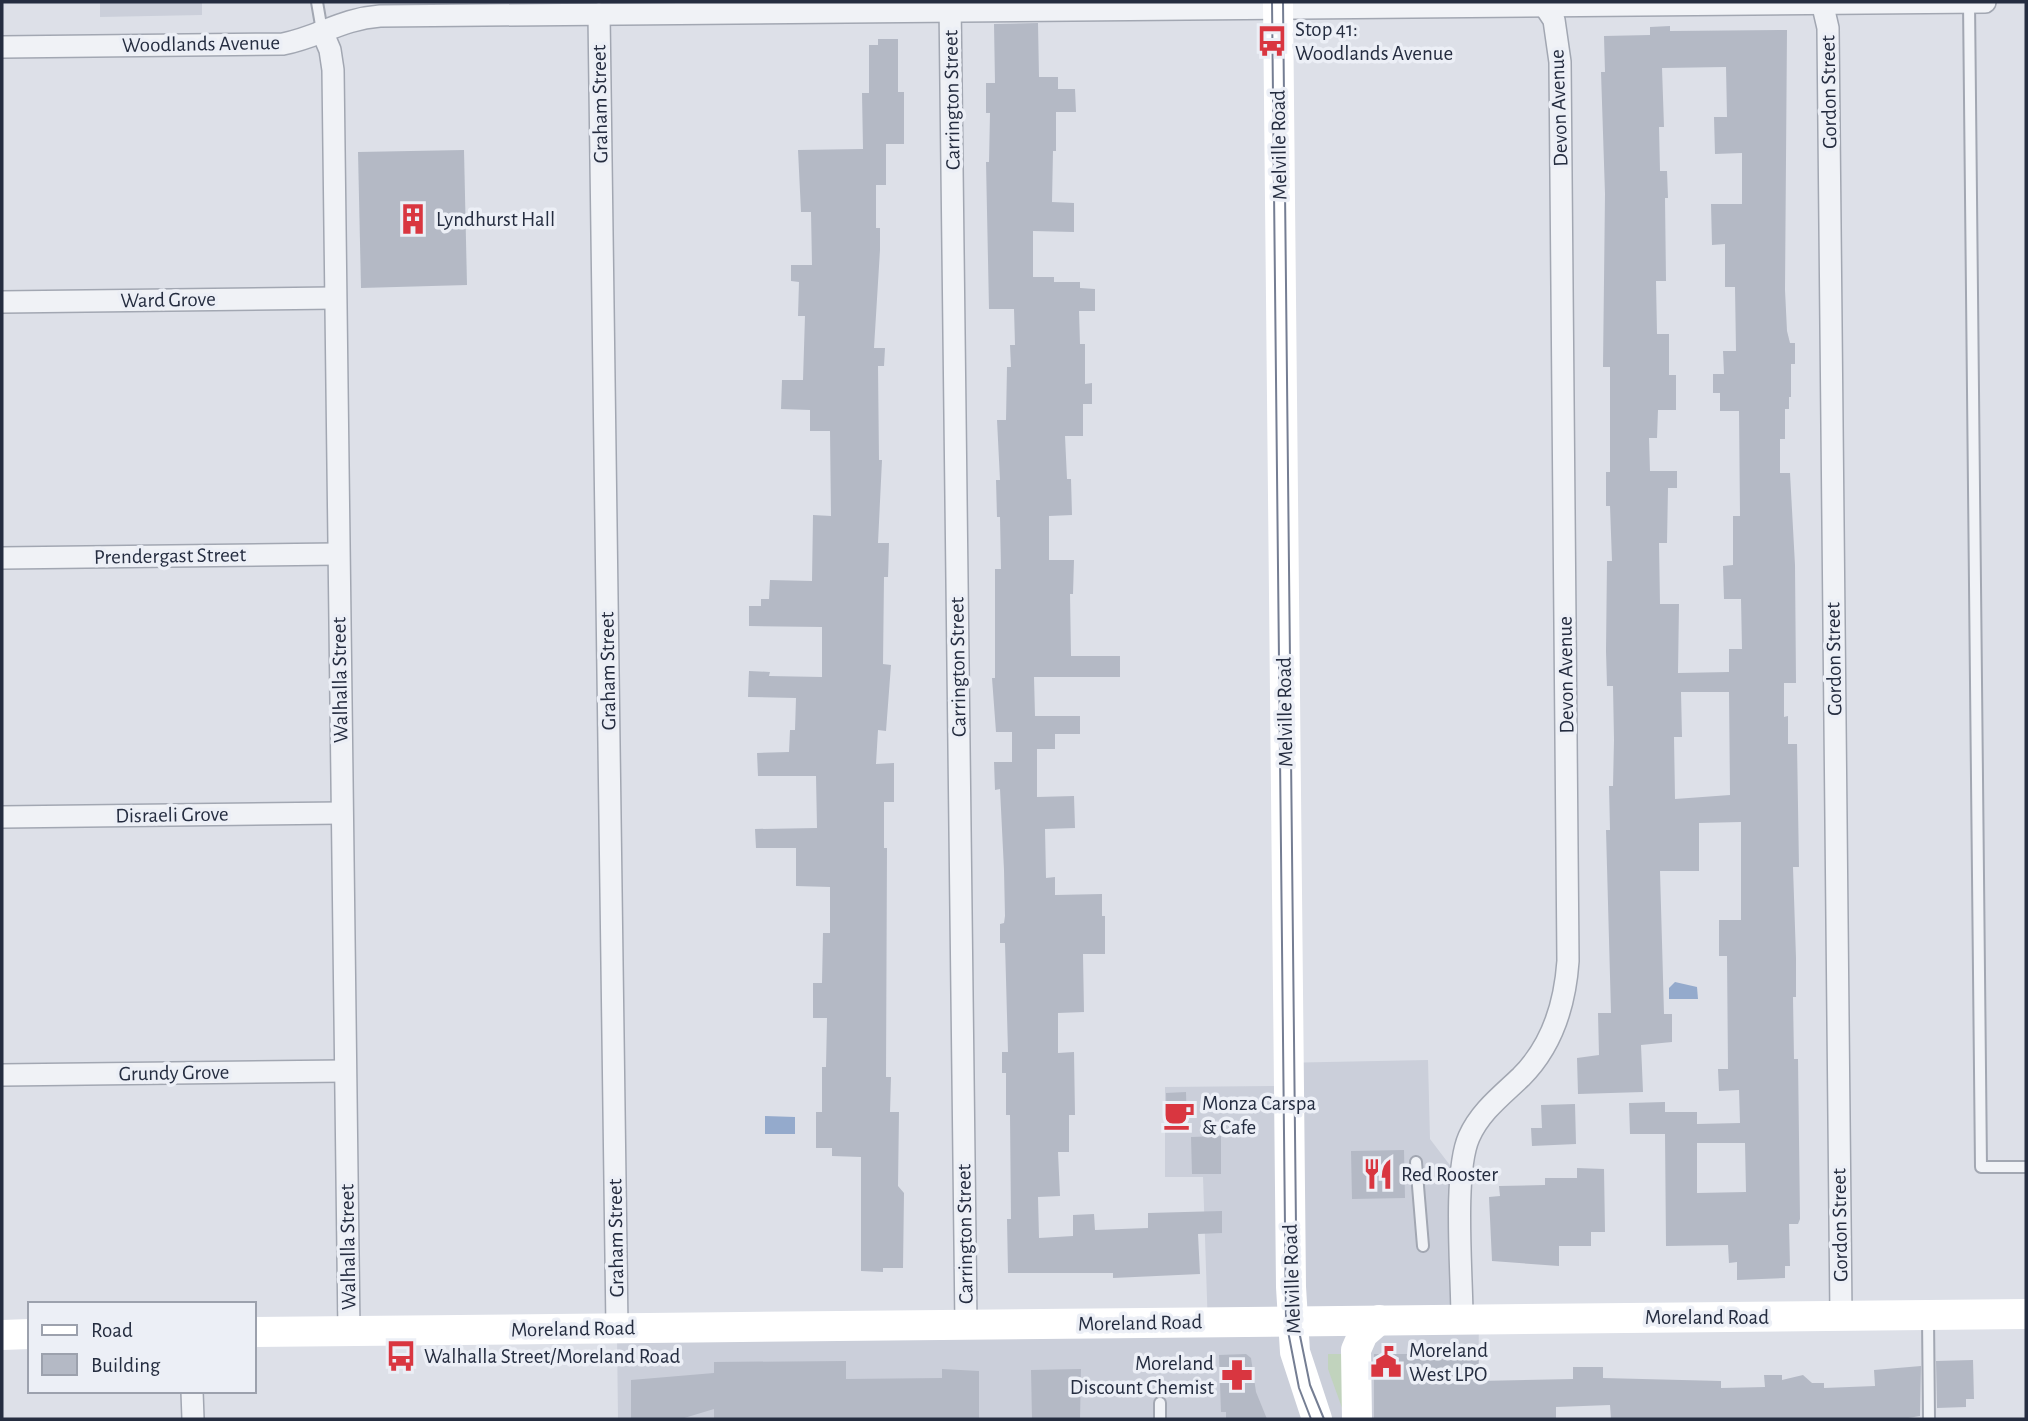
<svg xmlns="http://www.w3.org/2000/svg" width="2028" height="1421" font-family="'Alegreya Sans',sans-serif">
  <rect width="100%" height="100%" fill="#dde0e8"/>
  <g fill="#cbcfda">
    <polygon points="100,2 202,2 202,15 100,17"/>
    <polygon points="1428,1060 1430,1139 1465,1185 1465,1310 1479,1310 1478,1419 618,1419 617,1335 1208,1329 1203,1177 1165,1177 1165,1087 1277,1086 1277,1063"/>
  </g>
  <polygon fill="#c1d3bd" points="1328,1354 1350,1354 1346,1419 1328,1369"/>
  <g fill="#94aacc">
    <polygon points="1675,982 1697,987 1698,999 1669,999 1669,988"/>
    <polygon points="765,1116 795,1117 795,1134 765,1134"/>
  </g>
  <g fill="#b4b9c5" fill-rule="evenodd">
    <polygon points="1038,23 1039,77 1058,77 1058,89 1075,89 1076,112 1056,112 1056,151 1053,151 1052,202 1074,203 1074,232 1033,231 1033,277 1054,277 1054,282 1080,282 1080,288 1095,289 1095,311 1079,311 1080,344 1085,344 1085,384 1092,383 1092,404 1083,404 1083,436 1065,436 1067,479 1071,479 1072,515 1049,516 1049,560 1074,560 1073,594 1070,594 1071,656 1120,656 1120,677 1034,677 1035,716 1080,716 1080,734 1055,734 1055,749 1037,749 1037,797 1074,796 1075,828 1045,829 1046,878 1055,877 1055,895 1102,894 1102,916 1105,916 1105,954 1083,954 1084,1012 1058,1013 1058,1053 1074,1052 1075,1115 1069,1115 1069,1152 1058,1152 1060,1196 1038,1197 1039,1238 1073,1236 1073,1215 1094,1214 1095,1230 1148,1228 1148,1213 1222,1211 1222,1233 1198,1234 1200,1274 1113,1278 1113,1273 1008,1273 1007,1219 1011,1219 1010,1115 1006,1115 1006,1073 1002,1073 1002,1052 1008,1052 1005,943 1000,943 1000,924 1004,923 1005,916 1004,870 1000,789 995,790 994,762 1012,762 1012,732 996,732 992,678 995,678 995,569 1001,569 1000,517 997,517 996,480 1000,480 997,420 1006,420 1007,367 1011,367 1010,345 1015,345 1014,309 989,309 986,162 989,162 990,113 986,113 986,83 995,83 994,24"/>
    <path d="M1670 26V31L1787 30 1785 290 1787 331 1790 343H1795V364H1791V397H1789V409H1785V439H1780V473H1790L1795 565 1796 683H1784V717L1788 716V744H1797L1799 867H1793L1796 958V997H1793L1794 1059H1798L1800 1219 1798 1224H1789L1790 1266H1785V1278L1737 1280V1262L1729 1263 1728 1245 1666 1246 1665 1134H1630L1629 1103 1665 1102V1112H1697V1124L1740 1123 1739 1090 1719 1091 1718 1069H1728L1727 956H1719V920H1741V822L1699 823V871H1660L1664 1014H1672V1042L1641 1045 1643 1092 1578 1094 1577 1058 1599 1055 1598 1013H1611L1606 830H1610L1609 786H1613L1614 740 1613 686H1607L1606 651 1607 561H1612L1610 506H1606V472H1610V367H1603L1605 194 1601 72H1605L1604 36 1650 35V27ZM1726 67 1727 117H1714L1715 154 1742 153V204H1711L1712 245 1725 244V287H1735L1736 351H1723L1724 374H1713V393H1720V411H1739L1740 516H1733V565L1723 566 1724 599H1741L1742 649H1729V672L1678 673 1679 604H1660L1659 543H1667L1668 488H1677V471H1650L1649 438H1657L1658 410H1676V375H1669V334H1657L1656 281H1666L1665 198H1668L1667 171H1660L1659 127H1664L1662 68ZM1681 692H1729L1730 795 1675 799 1674 737H1682ZM1697 1143H1745L1746 1192 1697 1193Z"/>
    <polygon points="878,39 898,39 898,92 904,92 904,144 886,144 886,185 876,185 876,228 880,228 880,250 874,348 885,348 884,366 878,366 879,460 882,460 878,543 889,543 888,577 884,577 883,664 891,665 886,731 878,730 876,764 894,763 894,802 884,802 884,848 887,848 886,1077 891,1077 890,1112 899,1112 898,1186 904,1193 903,1268 883,1268 883,1272 861,1271 861,1157 832,1156 832,1148 816,1148 816,1112 822,1112 822,1067 826,1067 827,1018 813,1018 813,983 822,983 823,933 830,933 830,887 796,886 796,848 756,848 755,829 817,828 816,776 758,776 757,753 789,752 790,730 795,730 796,698 748,697 749,671 770,672 769,676 822,677 822,627 749,626 749,606 761,606 761,599 769,599 770,580 812,581 813,515 831,516 830,431 810,431 810,410 781,409 782,380 803,380 805,316 798,316 799,282 791,281 791,265 812,265 811,212 801,212 798,150 863,149 862,93 869,93 869,45 878,45"/>
    <polygon points="464,150 467,285 361,288 358,152"/>
    <polygon points="1186,1092 1187,1132 1167,1132 1166,1093"/>
    <polygon points="1575,1104 1576,1144 1532,1146 1531,1128 1542,1128 1541,1105"/>
    <polygon points="1221,1136 1221,1174 1192,1174 1191,1137"/>
    <polygon points="1404,1150 1405,1198 1352,1199 1351,1151"/>
    <polygon points="1577,1168 1604,1169 1605,1232 1591,1232 1591,1246 1559,1246 1559,1266 1492,1261 1489,1197 1500,1196 1499,1186 1545,1185 1545,1178 1577,1178"/>
    <polygon points="1246,1354 1251,1358 1256,1392 1267,1419 1226,1419 1226,1412 1221,1412 1219,1355"/>
    <polygon points="1374,1354 1479,1354 1478,1381 1573,1379 1573,1367 1603,1367 1603,1378 1721,1381 1721,1388 1765,1387 1764,1375 1782,1375 1782,1380 1803,1375 1812,1383 1824,1383 1824,1388 1875,1386 1874,1370 1921,1366 1920,1416 1902,1419 1611,1419 1610,1405 1556,1407 1556,1419 1374,1419"/>
    <polygon points="1973,1360 1974,1399 1966,1399 1966,1407 1937,1408 1936,1361"/>
    <polygon points="846,1361 846,1379 942,1378 942,1369 979,1371 979,1419 714,1419 714,1409 681,1419 631,1419 631,1380 714,1373 714,1362"/>
    <polygon points="1081,1369 1080,1419 1032,1419 1031,1370"/>
  </g>
  <g fill="none" stroke-linecap="round" stroke-linejoin="round">
    <defs>
      <g id="lane">
        <polyline points="317,2 322,31"/>
        <polyline points="1969,2 1981,1167 2026,1167"/>
        <polyline points="1416,1162 1423,1246"/>
        <polyline points="1928,1318 1929,1419"/>
        <polyline points="1160,1403 1160,1419"/>
      </g>
      <g id="street">
        <polyline points="950,2 966,1325"/>
        <polyline points="1822,2 1828,28 1841,1316"/>
        <polyline points="599,14 617,1328"/>
        <polyline points="322,31 330,50 333,70 349,1332"/>
        <path d="M2 47 283 44C319 37 341 19 380 16L1985 2"/>
        <polyline points="2,302 335,298"/>
        <polyline points="2,558 338,554"/>
        <polyline points="2,817 341,813"/>
        <polyline points="2,1075 345,1071"/>
        <path d="M1462 1318C1462 1275 1453 1173 1469 1137 1480 1112 1501 1096 1521 1077 1552 1046 1565 1004 1568 961L1560 62 1554 20 1542 2"/>
        <polyline points="192,1391 193,1419"/>
      </g>
    </defs>
    <use href="#lane" stroke="#a2a7b2" stroke-width="14"/>
    <use href="#street" stroke="#a2a7b2" stroke-width="24"/>
    <use href="#lane" stroke="#f0f2f6" stroke-width="10"/>
    <use href="#street" stroke="#f0f2f6" stroke-width="21"/>
    <g stroke="#fff" stroke-width="30">
      <polyline points="1278,2 1291,1287 1295,1352 1317,1419"/>
      <polyline points="254,1332 2026,1314"/>
      <polyline points="2,1335 30,1334"/>
      <polyline points="1357,1419 1356,1350 1363,1334 1379,1320"/>
    </g>
    <g stroke="#757e93" stroke-width="2">
      <polyline points="1272,2 1286,1321 1299,1388 1311,1419"/>
      <polyline points="1283,2 1297,1321 1310,1385 1324,1419"/>
    </g>
  </g>
  <defs>
    <symbol id="bus-bare" viewBox="-9 -9 18 18"><path d="M-5-6H5V4H4V6H2V4H-2V6H-4V4H-5ZM-3.5-4V0h7V-4ZM-3.5 1.2v1.5H-2V1.2ZM2 1.2v1.5H3.5V1.2Z" fill="#d93640" stroke="#eceff6" stroke-width="2.5" paint-order="stroke"/></symbol>
    <symbol id="building-bare" viewBox="-9 -9 18 18"><path d="M-4-6H4V6H1V3H-1V6H-4ZM-2.5-4.3h1.7v1.8h-1.7ZM.8-4.3h1.7v1.8H.8ZM-2.5-1h1.7V.8h-1.7ZM.8-1h1.7V.8H.8Z" fill="#d93640" stroke="#eceff6" stroke-width="2.5" paint-order="stroke"/></symbol>
    <symbol id="cafe-bare" viewBox="-9 -9 18 18"><path d="M-5.5-4.5H6V0H3Q3 3.5 0 3.5H-2.5Q-5.5 3.5-5.5 0ZM3-3.2v2h1.7v-2ZM-6 4.5H4V6H-6Z" fill="#d93640" stroke="#eceff6" stroke-width="2.5" paint-order="stroke"/></symbol>
    <symbol id="restaurant-bare" viewBox="-9 -9 18 18"><path d="M-5-6h1v4h1v-4h1v4h1v-4h1v5L-1.5 .5V6h-2V.5L-5-1ZM5-6V6H3V1.5H1.5Q1.5-4 5-6Z" fill="#d93640" stroke="#eceff6" stroke-width="2.5" paint-order="stroke"/></symbol>
    <symbol id="civic-bare" viewBox="-9 -9 18 18"><path d="M-.6-6.5H3V-4.5H.6V-3L4-1V1h2V6H-6V1h2V-1L-.6-3ZM-1.2 2.5V6h2.4V2.5Z" fill="#d93640" stroke="#eceff6" stroke-width="2.5" paint-order="stroke"/></symbol>
    <symbol id="pharmacy-bare" viewBox="-9 -9 18 18"><path d="M-2-6h4v4h4v4h-4v4h-4v-4h-4v-4h4Z" fill="#d93640" stroke="#eceff6" stroke-width="2.5" paint-order="stroke"/></symbol>
  </defs>
  <g fill-rule="evenodd">
    <use href="#bus-bare" x="1250" y="19" width="44" height="44"/>
    <use href="#building-bare" x="391" y="197" width="44" height="44"/>
    <use href="#cafe-bare" x="1157" y="1093" width="44" height="44"/>
    <use href="#restaurant-bare" x="1356" y="1152" width="44" height="44"/>
    <use href="#bus-bare" x="379" y="1334" width="44" height="44"/>
    <use href="#civic-bare" x="1364" y="1340" width="44" height="44"/>
    <use href="#pharmacy-bare" x="1215" y="1353" width="44" height="44"/>
  </g>
  <g text-anchor="middle" dominant-baseline="central" stroke-width="7" stroke-linejoin="round" paint-order="stroke">
    <g font-size="21" fill="#252d40" stroke="#eceff6" text-anchor="start">
      <text x="1295" y="29">Stop 41:<tspan x="1295" dy="24">Woodlands Avenue</tspan></text>
      <text x="436" y="219">Lyndhurst Hall</text>
      <text x="1202" y="1103">Monza Carspa<tspan x="1202" dy="24">&amp; Cafe</tspan></text>
      <text x="1401" y="1174">Red Rooster</text>
      <text x="1409" y="1350">Moreland<tspan x="1409" dy="24">West LPO</tspan></text>
      <text x="424" y="1356">Walhalla Street/Moreland Road</text>
      <text x="1214" y="1363" text-anchor="end">Moreland<tspan x="1214" dy="24">Discount Chemist</tspan></text>
    </g>
    <g font-size="21" fill="#252d40" stroke="#eceff6">
      <text transform="translate(201 44) rotate(-1)">Woodlands Avenue</text>
      <text transform="translate(1829 92) rotate(-91)">Gordon Street</text>
      <text transform="translate(952 100) rotate(-91)">Carrington Street</text>
      <text transform="translate(600 104) rotate(-91)">Graham Street</text>
      <text transform="translate(1559 108) rotate(-92)">Devon Avenue</text>
      <text transform="translate(1279 145) rotate(-91)">Melville Road</text>
      <text transform="translate(168 300) rotate(-1)">Ward Grove</text>
      <text transform="translate(170 556) rotate(-1)">Prendergast Street</text>
      <text transform="translate(1834 659) rotate(-91)">Gordon Street</text>
      <text transform="translate(958 667) rotate(-91)">Carrington Street</text>
      <text transform="translate(608 671) rotate(-91)">Graham Street</text>
      <text transform="translate(1566 675) rotate(-91)">Devon Avenue</text>
      <text transform="translate(340 680) rotate(-91)">Walhalla Street</text>
      <text transform="translate(1285 712) rotate(-91)">Melville Road</text>
      <text transform="translate(172 815) rotate(-1)">Disraeli Grove</text>
      <text transform="translate(174 1073) rotate(-1)">Grundy Grove</text>
      <text transform="translate(1840 1225) rotate(-91)">Gordon Street</text>
      <text transform="translate(965 1234) rotate(-91)">Carrington Street</text>
      <text transform="translate(616 1238) rotate(-91)">Graham Street</text>
      <text transform="translate(348 1247) rotate(-91)">Walhalla Street</text>
      <text transform="translate(1292 1279) rotate(-92)">Melville Road</text>
      <text x="1707" y="1317">Moreland Road</text>
      <text transform="translate(1140 1323) rotate(-1)">Moreland Road</text>
      <text transform="translate(573 1329) rotate(-1)">Moreland Road</text>
    </g>
  </g>
  <rect width="2028" height="1421" fill="none" stroke="#252d40" stroke-width="7"/>
  <rect x="28" y="1302" width="228" height="91" fill="#eceff6" stroke="#9ca1ad" stroke-width="2"/>
  <rect x="42" y="1325" width="35" height="10" fill="#ffffff" stroke="#9ca1ad" stroke-width="2"/>
  <text x="91" y="1337" font-size="21" fill="#252d40">Road</text>
  <rect x="42" y="1354" width="35" height="21" fill="#b4b9c5" stroke="#9ca1ad" stroke-width="2"/>
  <text x="91" y="1372" font-size="21" fill="#252d40">Building</text>
</svg>
